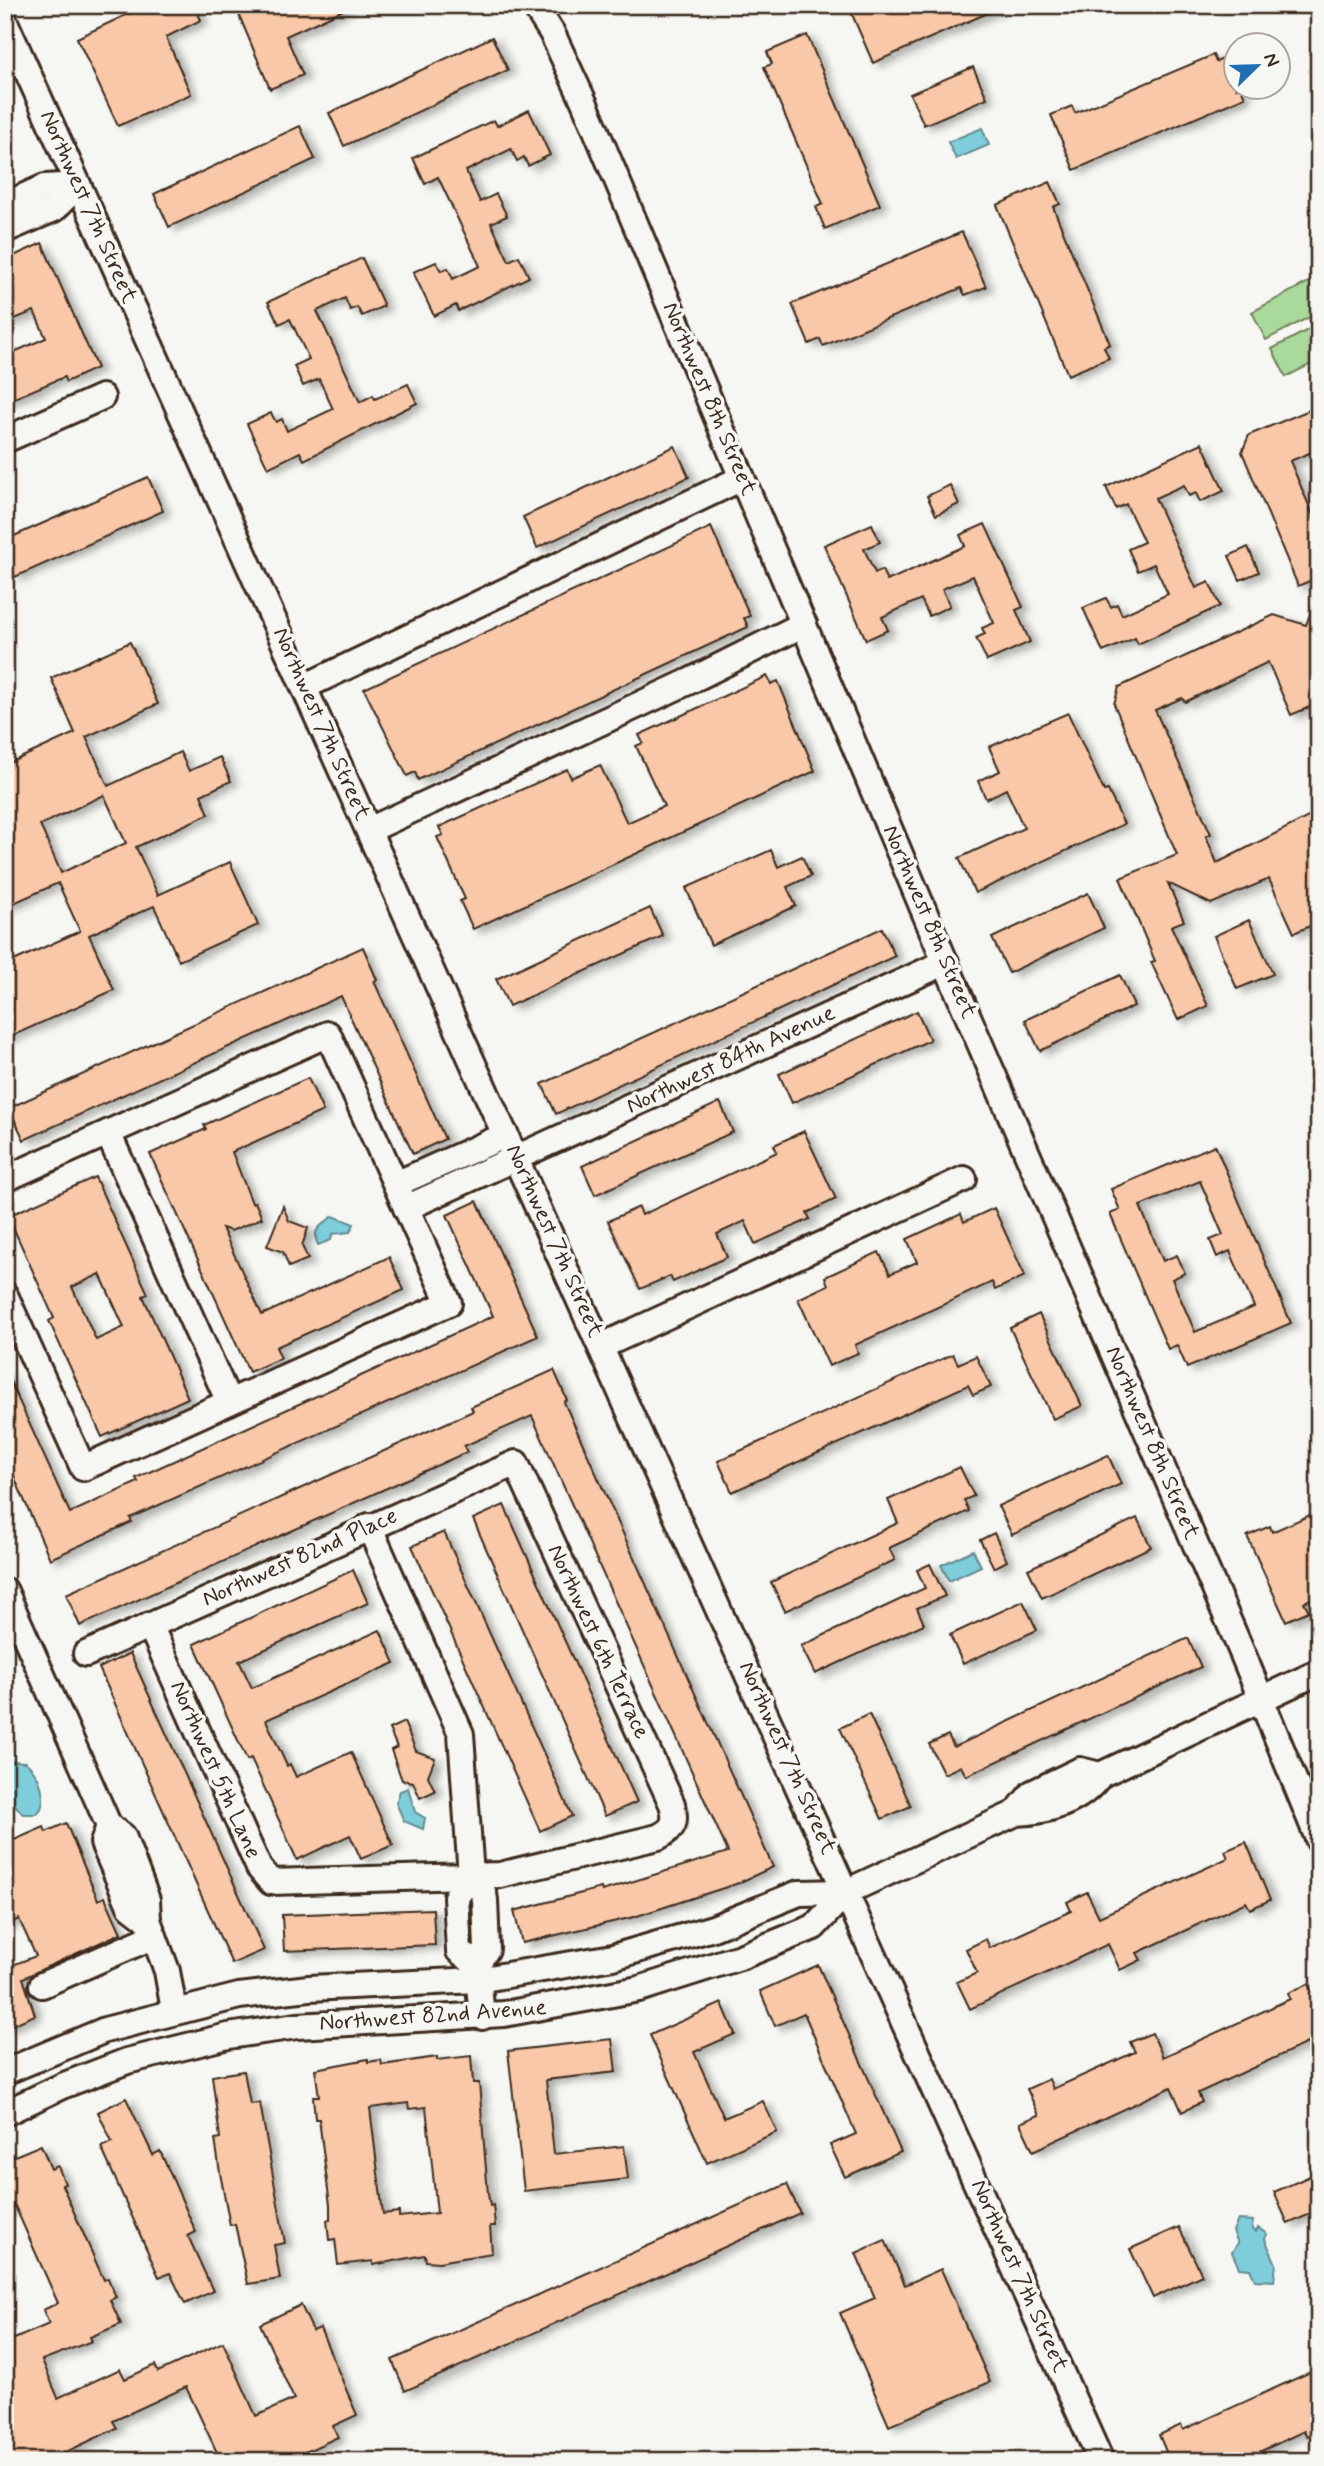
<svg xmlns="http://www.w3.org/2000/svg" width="1324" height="2466" font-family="Mynerve,sans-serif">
  <defs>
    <filter id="shadow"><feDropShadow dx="7" dy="4" stdDeviation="3.5" flood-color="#0004"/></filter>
  </defs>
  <rect width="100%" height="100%" fill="#f6f6f2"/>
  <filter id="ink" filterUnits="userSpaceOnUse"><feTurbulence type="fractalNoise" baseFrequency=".0143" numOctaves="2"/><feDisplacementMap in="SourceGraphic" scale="14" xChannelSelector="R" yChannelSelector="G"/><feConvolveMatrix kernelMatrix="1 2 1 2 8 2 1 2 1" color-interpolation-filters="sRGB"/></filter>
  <g filter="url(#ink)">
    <g fill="#aada9b" stroke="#72825c" stroke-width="2">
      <polygon points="1312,280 1319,293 1319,312 1266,340 1252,312"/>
      <polygon points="1319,324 1319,360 1286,377 1272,349"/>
    </g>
    <g fill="#7ecddb" stroke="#638c8f" stroke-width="2">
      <polygon points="982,128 989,145 956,159 948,142"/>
      <path d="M333 1216 354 1224 350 1232 332 1234 331 1240 318 1245C310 1229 323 1225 333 1216Z"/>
      <polygon points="973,1550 981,1566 949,1581 941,1565"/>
      <path d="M11 1761 25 1762C39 1772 50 1801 37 1814H23C10 1803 5 1781 5 1765Z"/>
      <polygon points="408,1788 415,1812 425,1818 423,1829 404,1821 396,1803 400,1791"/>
      <polygon points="1238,2220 1253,2221 1252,2230 1256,2232 1258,2228 1267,2234 1265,2239 1276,2264 1274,2281 1255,2280 1250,2269 1239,2268 1232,2252 1238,2243 1233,2231"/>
    </g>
    <g fill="#f8c8a8" stroke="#3b2a1e" stroke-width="2" fill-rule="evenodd" filter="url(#shadow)">
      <polygon points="147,5 194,5 201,20 166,37 191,94 118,126 77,38"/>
      <polygon points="262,5 354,5 286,36 303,75 270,89 239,15"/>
      <polygon points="848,5 1006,5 873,63"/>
      <polygon points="807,35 880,205 825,229 816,207 823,204 764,67 772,64 767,52"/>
      <polygon points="492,37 508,70 344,146 329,113"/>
      <polygon points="1213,55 1216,62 1228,57 1236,78 1236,88 1241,88 1245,97 1074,170 1051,115 1072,106 1075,113"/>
      <polygon points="973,67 987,98 924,125 910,94"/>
      <polygon points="529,110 550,155 528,166 524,157 517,161 511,149 466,171 480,202 496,194 507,216 491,223 509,261 519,256 529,277 458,311 456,305 434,316 413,272 436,262 441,271 448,268 453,279 480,266 438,177 425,184 413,158 494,120 497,126"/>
      <polygon points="300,126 315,159 169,227 154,194"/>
      <polygon points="1050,182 1060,204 1053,207 1110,344 1104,347 1109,358 1068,375 997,205"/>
      <polygon points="962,232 986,287 965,295 961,288 823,346 820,339 809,344 792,304"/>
      <polygon points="42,243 97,368 66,382 64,377 5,402 5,356 46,338 34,311 5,323 5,260"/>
      <polygon points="362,258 384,306 362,316 357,307 350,310 345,298 317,311 360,402 373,395 375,399 408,384 417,403 304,460 300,452 268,468 247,424 271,413 276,422 282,419 287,431 333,409 319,379 303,386 294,366 309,359 290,319 279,324 268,302"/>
      <polygon points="1319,406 1319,449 1290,461 1319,529 1319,577 1298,586 1242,452 1249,435"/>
      <polygon points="1202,443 1224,491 1200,502 1196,493 1189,496 1184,485 1155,498 1196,588 1209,582 1220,606 1138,644 1135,638 1103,652 1083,608 1106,598 1111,607 1117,604 1122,615 1168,594 1154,564 1138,571 1128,549 1144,542 1126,504 1116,509 1106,487"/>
      <polygon points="675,446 689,477 537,548 523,517"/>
      <polygon points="148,477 163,511 15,577 5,556 5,540"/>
      <polygon points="950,485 959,504 936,515 927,496"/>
      <polygon points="872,524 880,542 864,549 875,573 882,570 887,581 965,546 960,535 985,524 1023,607 1016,610 1030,642 987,661 976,638 985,634 982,628 994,623 973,576 942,589 950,606 929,616 921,599 882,617 888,630 866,640 824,545"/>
      <polygon points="711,527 750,616 744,618 748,627 418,780 415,772 407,776 364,689"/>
      <polygon points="1248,547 1259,572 1240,580 1229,556"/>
      <polygon points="1317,595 1319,703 1291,715 1268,662 1185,702 1182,698 1155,710 1211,834 1206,836 1217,863 1314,814 1319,825 1319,922 1294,933 1269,879 1211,904 1168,883 1184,921 1171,926 1208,1006 1178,1020 1151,962 1155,961 1120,878 1177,855 1114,704 1119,687 1274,615 1306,625"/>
      <path d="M130 642 158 704 86 737 108 786 180 752 189 771 220 757 231 781 201 795 209 814 136 847 158 895 230 862 258 925 179 961 154 906 89 935 114 990 5 1039V965L80 931 58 883 5 907V765L75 733 51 678ZM104 795 126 843 61 873 40 825Z"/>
      <polygon points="767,676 771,684 778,681 815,771 473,929 460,901 465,899 437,837 443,835 439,827 567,769 571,778 600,765 627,823 664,806 636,746 643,743 639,735"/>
      <polygon points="1068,713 1104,791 1108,790 1124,824 975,893 959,858 1024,828 1006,789 986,799 978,781 1000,771 989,747"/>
      <polygon points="771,850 778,867 802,856 811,876 787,887 796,906 711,945 686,888"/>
      <polygon points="1088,893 1104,928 1009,973 992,938"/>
      <polygon points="650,908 663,936 509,1006 496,979"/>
      <polygon points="1249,920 1273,974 1237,989 1214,936"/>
      <polygon points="882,928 895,956 556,1114 542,1084"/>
      <polygon points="363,947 377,980 374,981 445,1139 413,1154 341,996 24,1140 9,1108"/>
      <polygon points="1120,975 1134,1006 1040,1051 1025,1020"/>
      <polygon points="917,1011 930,1040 792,1103 779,1074"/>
      <polygon points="308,1078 323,1111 232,1152 252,1203 255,1202 262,1218 231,1231 222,1228 262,1315 389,1257 404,1290 276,1347 281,1358 249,1372 150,1154 206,1129 204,1125"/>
      <polygon points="720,1102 733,1132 595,1195 582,1166"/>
      <polygon points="804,1131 836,1199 807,1213 810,1219 755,1244 745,1221 717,1234 727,1257 673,1282 670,1276 640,1289 608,1221 639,1207 642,1215 777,1152 774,1145"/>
      <path d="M1215 1145 1291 1323 1187 1368 1177 1345 1168 1349 1110 1214 1120 1210 1111 1189ZM1200 1181 1223 1235 1210 1240 1217 1257 1230 1251 1254 1307 1195 1332 1172 1279 1185 1273 1177 1255 1163 1261 1140 1206Z"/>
      <path d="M95 1177 148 1294 143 1296 188 1398 102 1437 49 1321 54 1318 8 1216ZM100 1274 124 1327 96 1340 72 1287Z"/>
      <polygon points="477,1201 538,1336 130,1518 132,1522 50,1559 5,1456 5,1370 70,1513 138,1482 136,1478 493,1316 447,1215"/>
      <polygon points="283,1206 289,1221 308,1228 302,1246 308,1259 289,1267 283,1252 267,1246"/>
      <polygon points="994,1208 1025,1276 995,1290 992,1282 855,1345 858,1353 829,1366 798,1299 828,1285 825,1277 879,1252 890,1274 917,1262 907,1239 961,1214 964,1222"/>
      <polygon points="1039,1314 1082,1406 1053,1419 1010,1328"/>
      <polygon points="953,1354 958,1364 976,1356 991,1387 973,1395 968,1385 732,1492 718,1461"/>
      <polygon points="554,1370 567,1400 564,1402 773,1867 736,1884 634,1917 522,1943 514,1911 601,1888 602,1891 728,1852 532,1416 464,1446 467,1452 80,1626 66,1594 473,1411 471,1407"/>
      <polygon points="1108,1455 1121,1484 1012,1535 998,1506"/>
      <polygon points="960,1467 974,1496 964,1500 969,1511 889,1548 895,1560 785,1611 771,1582 898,1523 888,1500"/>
      <polygon points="504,1505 637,1802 605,1816 473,1519"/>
      <polygon points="1319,1511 1319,1596 1304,1602 1309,1611 1286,1621 1247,1536 1270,1526 1272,1532"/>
      <polygon points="1137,1518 1151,1547 1042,1598 1028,1569"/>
      <polygon points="444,1532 572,1816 540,1831 412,1546"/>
      <polygon points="994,1533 1007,1561 994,1568 980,1540"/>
      <polygon points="930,1564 945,1596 917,1608 924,1624 815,1674 801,1646 925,1588 917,1570"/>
      <polygon points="353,1570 368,1603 239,1661 252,1688 380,1630 395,1663 266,1720 287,1766 290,1764 296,1777 351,1752 393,1845 361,1859 350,1835 297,1860 251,1758 247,1760 194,1644"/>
      <polygon points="1023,1601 1037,1630 963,1664 950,1635"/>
      <polygon points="1188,1638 1201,1667 966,1776 961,1766 944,1774 929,1744 948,1735 954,1747"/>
      <polygon points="130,1653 264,1950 232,1964 99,1668"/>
      <polygon points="869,1714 911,1806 882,1819 840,1728"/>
      <polygon points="404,1722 416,1751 435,1758 428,1776 435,1791 420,1798 413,1782 402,1780 391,1750 397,1747 389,1729"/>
      <polygon points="66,1823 98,1900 105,1897 121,1933 23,1978 35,2015 5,2028 5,1968 36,1956 19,1919 5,1925 5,1844 44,1827 46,1832"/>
      <polygon points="1246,1842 1270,1900 1250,1909 1246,1902 1137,1953 1141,1960 1120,1970 1108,1944 970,2009 957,1982 977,1973 966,1949 986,1939 990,1948 1071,1911 1067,1902 1087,1892 1099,1917 1228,1858 1225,1851"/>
      <polygon points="433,1909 435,1945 284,1951 282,1915"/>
      <polygon points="818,1965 901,2152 845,2177 830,2145 856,2134 804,2013 775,2026 760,1991"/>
      <polygon points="1308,1984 1319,2007 1319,2069 1307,2043 1198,2093 1202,2102 1182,2112 1171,2087 1033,2151 1020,2123 1039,2115 1027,2089 1049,2079 1053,2089 1135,2052 1130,2042 1152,2033 1163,2057 1290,1999 1288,1993"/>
      <polygon points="722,2003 735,2034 694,2052 724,2118 763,2101 777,2132 707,2163 650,2035"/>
      <polygon points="612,2039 616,2072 546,2080 554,2154 624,2146 628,2179 524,2191 508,2051"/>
      <path d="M471 2056 473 2083H479L488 2194 490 2206 493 2205 495 2226H490L492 2253 439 2262 426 2261 425 2255 373 2265V2261L338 2265 335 2239 329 2240 327 2220 330 2219V2205L319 2119H315L313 2096H319L315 2069 368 2059V2062L381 2060 382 2065 437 2057V2060ZM408 2103 409 2109 426 2107 437 2213 399 2217V2212L383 2214 370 2108Z"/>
      <polygon points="244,2071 250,2104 260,2103 285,2243 274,2245 280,2279 248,2284 235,2224 230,2225 220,2173 215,2139 220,2138 212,2076"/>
      <polygon points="126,2098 153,2155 160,2151 174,2182 196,2232 188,2236 213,2291 185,2304 170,2273 159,2277 101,2147 112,2142 98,2112"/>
      <polygon points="41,2145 51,2169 58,2166 65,2184 62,2185 99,2269 104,2280 108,2278 116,2297 110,2300 121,2324 90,2337 92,2341 42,2360 58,2398 120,2369 125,2379 155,2365 158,2372 223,2342 256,2416 294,2399 260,2324 301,2305 313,2331 320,2328 357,2415 333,2426 338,2437 286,2461 221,2461 186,2387 113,2421 117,2428 47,2461 5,2461 5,2343 49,2324 43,2310 58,2303 15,2206 5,2210 5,2160"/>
      <polygon points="1319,2172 1319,2210 1288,2224 1274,2192"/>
      <polygon points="787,2184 800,2213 405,2391 392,2360"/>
      <polygon points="1179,2227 1202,2275 1153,2298 1130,2249"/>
      <polygon points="885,2240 905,2285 941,2269 990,2382 889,2426 840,2313 875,2298 856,2253"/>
      <polygon points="1319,2368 1319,2431 1307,2436 1304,2431 1240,2461 1170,2461 1159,2435 1181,2425 1183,2430"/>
    </g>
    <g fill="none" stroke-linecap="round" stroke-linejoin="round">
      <defs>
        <g id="minor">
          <polyline points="534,5 552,33 585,104 968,1016 1244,1657 1319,1841"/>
          <polyline points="5,22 1101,2461"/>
          <polyline points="5,205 45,187 78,185"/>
          <polyline points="5,230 54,209 78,185"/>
          <polyline points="5,440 102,397"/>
          <polyline points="304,687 742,478"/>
          <polyline points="369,830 690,681 804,624"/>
          <polyline points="108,1133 229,1402"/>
          <polyline points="5,1179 328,1034 449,1303 83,1468 5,1295"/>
          <polyline points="396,1184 506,1135"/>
          <polyline points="406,1208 946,962"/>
          <polyline points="602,1346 964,1179"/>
          <polyline points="369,1526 461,1734 471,1876"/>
          <polyline points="5,1591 109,1826 123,1836 147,1900 148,1920 167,1971 174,2010"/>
          <path d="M86 1654 516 1463 672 1804C677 1822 674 1829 658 1837L500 1875 271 1882 259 1868 150 1625"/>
          <polyline points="1100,1775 1319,1672"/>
          <polyline points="109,1826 103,1843 130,1906 148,1920"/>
          <polyline points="477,1965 459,1951 456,1897 471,1876 484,1894 485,1900 487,1949 477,1965 482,2017"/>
          <polyline points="42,1985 154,1936"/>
          <path d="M5 2072 105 2030 239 1996 309 1988 478 1980 613 1957 713 1928 799 1893 846 1892 1016 1813C1048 1812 1081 1802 1100 1775L1080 1770 1032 1793 1016 1813"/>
          <polyline points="5,2113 62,2086 127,2061 228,2036 297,2026 504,2014 639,1989 740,1957 814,1927 846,1892"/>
        </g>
      </defs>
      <use href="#minor" stroke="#3b2a1e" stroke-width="30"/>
      <use href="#minor" stroke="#f6f6f2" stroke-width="24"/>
    </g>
  </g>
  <g text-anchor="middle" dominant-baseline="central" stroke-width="7" stroke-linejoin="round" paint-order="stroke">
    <g font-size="23" fill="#3b2a1e" stroke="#f6f6f2">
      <text transform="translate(88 207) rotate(66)">Northwest 7th Street</text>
      <text transform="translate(709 399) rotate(67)">Northwest 8th Street</text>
      <text transform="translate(321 724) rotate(66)">Northwest 7th Street</text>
      <text transform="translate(929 922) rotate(67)">Northwest 8th Street</text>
      <text transform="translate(731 1060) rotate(-25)">Northwest 84th Avenue</text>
      <text transform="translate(554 1241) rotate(66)">Northwest 7th Street</text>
      <text transform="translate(1152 1443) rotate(67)">Northwest 8th Street</text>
      <text transform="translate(300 1558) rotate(-24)">Northwest 82nd Place</text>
      <text transform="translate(598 1642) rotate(65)">Northwest 6th Terrace</text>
      <text transform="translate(787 1758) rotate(66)">Northwest 7th Street</text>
      <text transform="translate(215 1770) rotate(66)">Northwest 5th Lane</text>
      <text transform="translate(433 2016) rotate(-4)">Northwest 82nd Avenue</text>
      <text transform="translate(1019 2276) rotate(66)">Northwest 7th Street</text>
    </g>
  </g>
  <rect width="1324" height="2466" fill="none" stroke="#f6f6f2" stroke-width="28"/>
  <rect x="14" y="14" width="1296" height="2438" fill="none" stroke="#3b2a1e" stroke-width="2.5" filter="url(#ink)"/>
  <g transform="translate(1257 66) rotate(67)"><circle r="33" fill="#f6f6f2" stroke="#aba49d" stroke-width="2"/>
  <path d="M0-5L12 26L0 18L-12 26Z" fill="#1f6fb2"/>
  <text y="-10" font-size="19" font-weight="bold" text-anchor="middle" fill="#3b2a1e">N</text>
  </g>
</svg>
